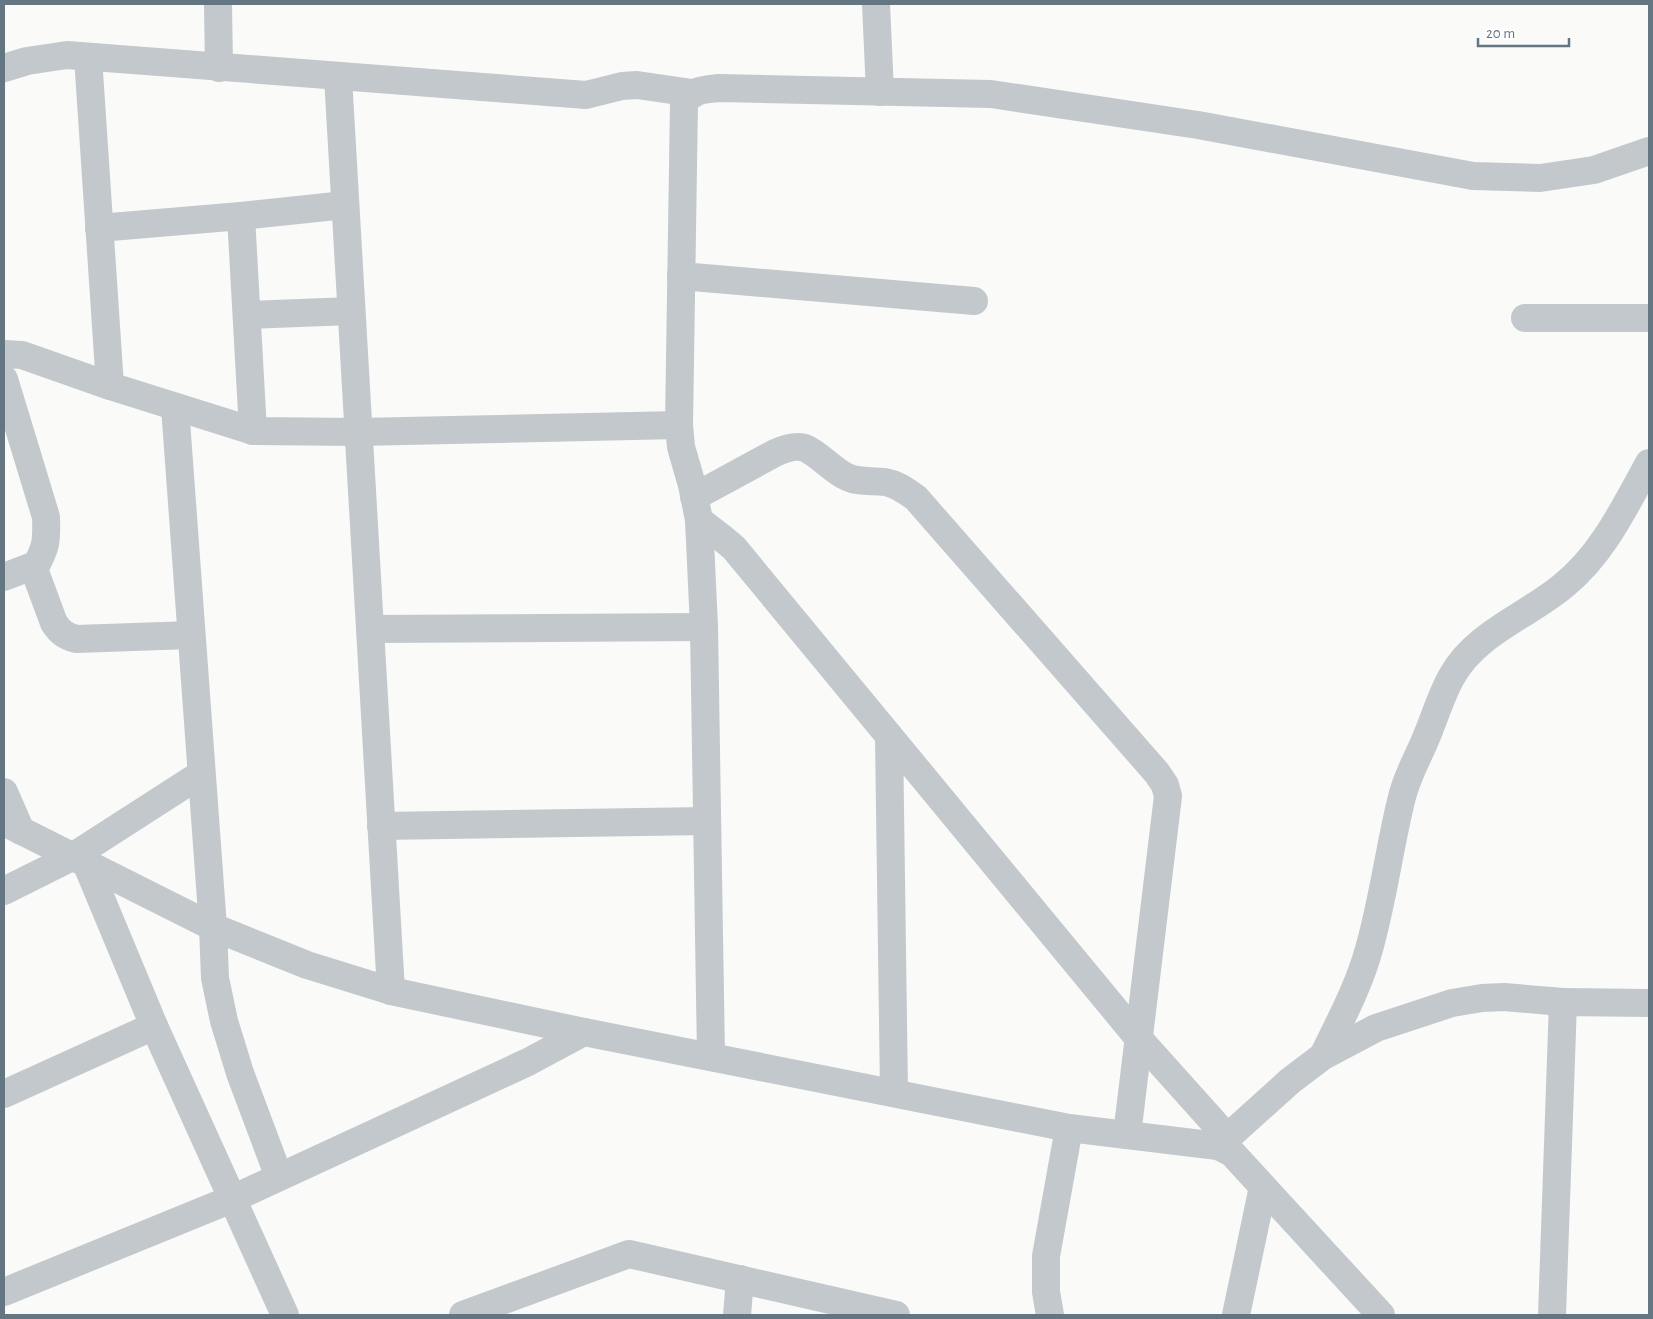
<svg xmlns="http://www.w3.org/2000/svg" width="1653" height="1319" font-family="'Alegreya Sans',sans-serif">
  <rect width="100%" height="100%" fill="#fafaf8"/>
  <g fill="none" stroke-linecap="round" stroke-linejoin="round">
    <g stroke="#c3c8cc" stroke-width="28">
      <polyline points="218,4 219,68"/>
      <polyline points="876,4 880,92"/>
      <polyline points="88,57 110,386"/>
      <polyline points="4,68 27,61 67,55 586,95 622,86 637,85 692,93"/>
      <polyline points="338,77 391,991"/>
      <polyline points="241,216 253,431"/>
      <polyline points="99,228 241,216 345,205"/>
      <polyline points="681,276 974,301"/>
      <polyline points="247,315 351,311"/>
      <polyline points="1525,318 1649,318"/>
      <polyline points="4,354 22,355 110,386 253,431 358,432 679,425"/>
      <path d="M4 379 46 517C47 542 46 548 34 569"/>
      <polyline points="175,407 213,927 215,978 224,1021 240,1073 279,1177"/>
      <path d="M694 497 775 453C784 449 796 445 805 448 818 453 833 471 847 477 860 483 872 480 885 482 897 484 906 491 916 498L1157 773 1165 785 1168 796 1127 1135"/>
      <polyline points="699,520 721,537 734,548 1140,1040 1227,1137"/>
      <path d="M4 577 30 567 34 569 54 623C60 632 65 636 76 639L191 635"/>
      <polyline points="370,629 704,627"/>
      <polyline points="889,736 894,1093"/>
      <polyline points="4,792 21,831"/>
      <polyline points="4,822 213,927 307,965 391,991 584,1032 1069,1128 1218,1146 1232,1153 1381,1315"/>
      <polyline points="381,826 707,821"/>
      <polyline points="87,865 154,1026 285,1315"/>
      <polyline points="4,891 72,857 201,774"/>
      <path d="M1323 1056C1340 1021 1359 986 1369 949 1383 900 1389 850 1401 801 1406 777 1417 760 1426 738 1435 717 1441 695 1452 676 1476 633 1527 616 1563 586 1603 554 1625 506 1649 463"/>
      <path d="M711 1057 704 627 699 520 692 485 681 447 679 425 684 102C695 89 703 90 719 88L991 94 1198 125 1473 176 1540 178 1594 170 1649 151"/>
      <polyline points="4,1094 154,1026"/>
      <polyline points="1218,1146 1290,1081 1323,1056 1376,1028 1452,1003 1482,998 1504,997 1563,1002"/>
      <polyline points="4,1292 232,1199 528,1062 584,1032"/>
      <polyline points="463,1315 629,1254 896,1315"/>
      <polyline points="737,1315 740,1279"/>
      <polyline points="1050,1315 1046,1292 1046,1256 1069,1128"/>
      <polyline points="1236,1315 1263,1187"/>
      <polyline points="1552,1315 1563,1002 1649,1003"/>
    </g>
  </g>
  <rect width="1653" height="1319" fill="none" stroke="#657683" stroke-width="10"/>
  <path d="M1478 38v8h91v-8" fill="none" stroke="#657683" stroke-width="2.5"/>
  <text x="1486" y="38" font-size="15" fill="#657683" stroke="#ffffff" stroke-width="4" paint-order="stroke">20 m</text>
</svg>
